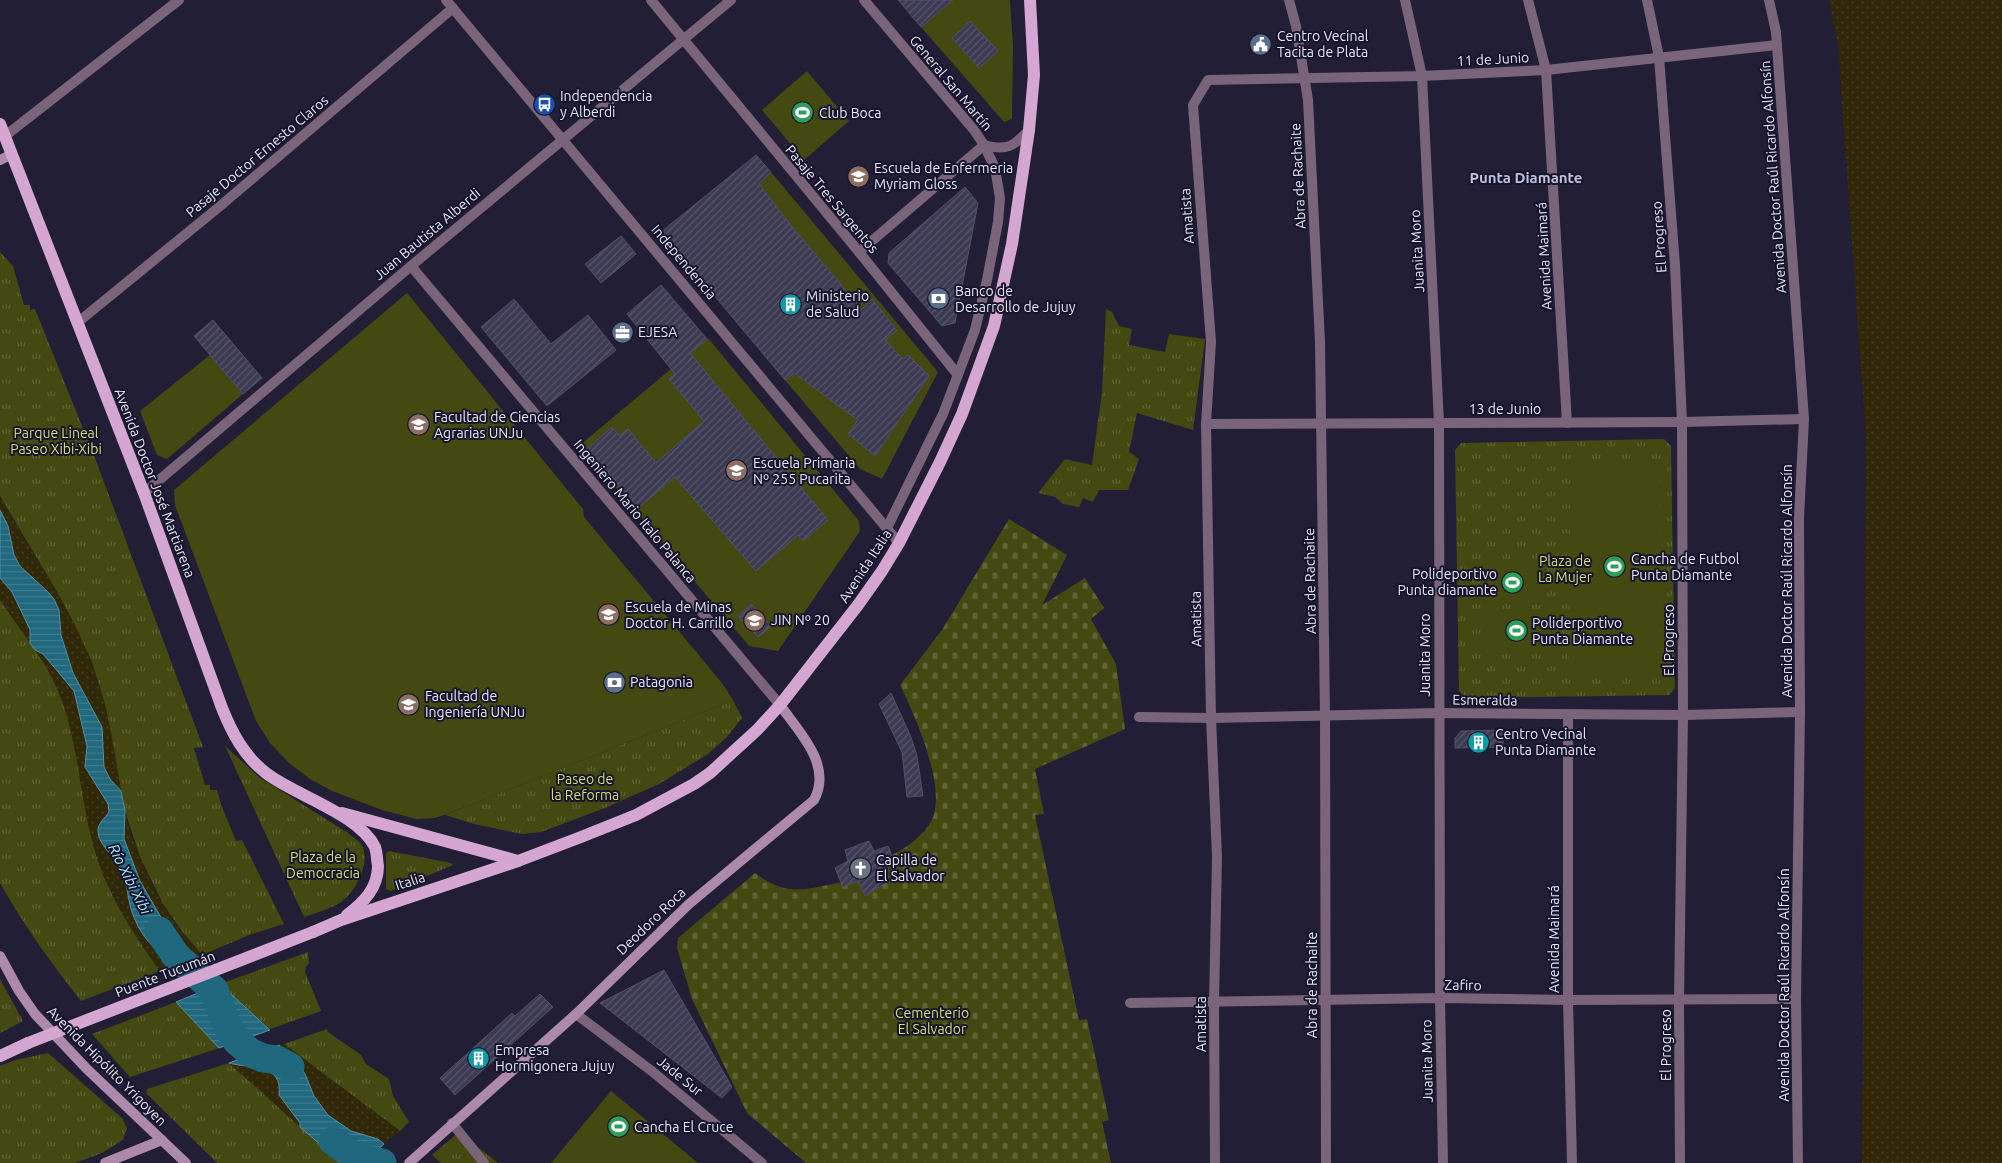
<svg xmlns="http://www.w3.org/2000/svg" width="2002" height="1163" font-family="Ubuntu,sans-serif">
  <defs>
    <pattern id="grass-tufts" width="24" height="20" patternUnits="userSpaceOnUse" patternTransform="scale(1.25)"><rect width="24" height="20" fill="#444912"/><path d="M3 7l-1-3M5 7V3M7 7l1-3M15 17l-1-3M17 17v-4M19 17l1-3" fill="none" stroke="#5f6335"/></pattern>
    <pattern id="sand-dots" width="8" height="8" patternUnits="userSpaceOnUse" patternTransform="scale(1.25)"><rect width="8" height="8" fill="#312807"/><path d="M2 2h.1M6 6h.1" fill="none" stroke="#453d20" stroke-width="1.8" stroke-linecap="round"/></pattern>
    <pattern id="cemetery-stones" width="16" height="16" patternUnits="userSpaceOnUse" patternTransform="scale(1.25)"><rect width="16" height="16" fill="#444912"/><path d="M2 7V4a2 2 0 0 1 4 0v3zM10 15v-3a2 2 0 0 1 4 0v3z" fill="#5f6335"/></pattern>
    <pattern id="water-rules" width="6" height="5" patternUnits="userSpaceOnUse" patternTransform="scale(1.25)"><rect width="6" height="5" fill="#20687d"/><path d="M0 2.5h6" fill="none" stroke="#407e90"/></pattern>
    <pattern id="building-hatch" width="6" height="6" patternUnits="userSpaceOnUse" patternTransform="scale(1.25)"><rect width="6" height="6" fill="#3d3b54"/><path d="M-1 1l2-2M0 6l6-6M5 7l2-2" fill="none" stroke="#59576d"/></pattern>
  </defs>
  <rect width="100%" height="100%" fill="#211e35"/>
  <g fill="url(#grass-tufts)">
    <polygon points="0,252 13,266 24,305 30,305 30,310 35,309 98,466 203,747 194,748 205,785 210,785 210,790 217,790 221,804 236,841 242,840 284,924 249,935 202,955 182,931 163,904 140,857 125,811 106,709 92,662 60,597 0,496"/>
    <polygon points="1106,309 1112,312 1119,326 1132,329 1129,345 1165,352 1169,334 1205,339 1193,430 1137,413 1129,452 1139,459 1128,490 1099,490 1093,502 1083,498 1079,507 1063,504 1055,497 1038,493 1065,459 1092,465 1102,392"/>
    <polygon points="1664,439 1671,446 1675,688 1669,695 1466,698 1459,691 1455,450 1461,443"/>
    <path d="M0 600C22 632 48 663 62 700 80 745 81 794 92 840 104 890 131 930 160 971L81 1001C51 963 23 924 0 883Z"/>
    <polygon points="733,700 742,718 727,737 708,754 659,784 605,808 541,832 522,834 474,824 445,815"/>
    <path d="M225 746 259 777 348 833C352 837 359 840 362 846 371 862 355 893 341 902 330 909 316 913 304 917Z"/>
    <polygon points="389,851 451,863 453,865 391,891 386,889 386,853"/>
    <polygon points="308,952 309,963 306,967 305,972 321,1011 270,1029 220,984"/>
    <polygon points="0,979 23,1021 0,1033"/>
    <polygon points="176,1002 219,1048 130,1077 92,1034"/>
    <polygon points="327,1029 328,1032 361,1055 366,1064 389,1079 393,1096 409,1122 400,1131 284,1044"/>
    <polygon points="48,1053 122,1118 127,1128 123,1140 102,1153 75,1163 0,1163 0,1066 15,1060"/>
    <polygon points="229,1063 342,1163 217,1163 146,1093 147,1089"/>
    <polygon points="459,1132 498,1163 441,1163 432,1155"/>
  </g>
  <g fill="url(#sand-dots)">
    <polygon points="1829,0 2002,0 2002,1163 1862,1163 1866,439 1838,46"/>
    <path d="M0 496C30 552 70 604 92 664 108 705 114 748 121 791L110 779 104 767 99 722 73 673 60 628 43 587 31 578 20 566 14 555 8 526 0 510Z"/>
    <path d="M0 578C16 596 30 618 30 643L0 600Z"/>
    <path d="M35 650 43 654 74 691 85 735 87 753 97 787 108 804 109 812C104 818 97 824 98 832 99 844 112 854 118 864 127 880 127 896 132 913 141 937 155 952 177 965L160 971C132 931 106 892 93 844 74 775 80 712 35 650Z"/>
    <path d="M125 811C138 864 164 915 202 955L193 959 170 933 140 881 124 839Z"/>
    <polygon points="284,1044 400,1131 384,1144 378,1139 351,1131 328,1115 314,1096 305,1074 299,1064 279,1045"/>
    <path d="M229 1063C251 1069 283 1063 279 1095L300 1123V1127Z"/>
  </g>
  <path fill="url(#cemetery-stones)" d="M1009 519 1067 555 1042 605 1085 578 1104 608 1091 619 1116 664 1125 729 1035 769 1044 814 1035 815 1079 1020 1087 1019 1109 1120 1102 1122 1111 1163H806L747 1113 692 999 677 948 678 938 755 873C795 904 816 882 858 881L865 896 889 881 884 868 895 863 892 855C907 848 924 835 932 820 947 786 915 716 900 685L942 630Z"/>
  <g fill="#444912">
    <polygon points="953,0 1010,0 1013,46 1012,119 1004,122 921,27"/>
    <polygon points="807,71 849,121 804,160 762,110"/>
    <polygon points="771,172 938,372 882,479 860,469 785,380 794,373 858,420 875,456 929,376 908,355 903,359 885,340 897,329 872,300 862,309 793,228 759,184"/>
    <polygon points="407,293 583,509 584,517 722,683 733,700 452,812 435,818 416,819 382,810 332,791 310,779 289,763 270,743 256,721 175,505 174,490"/>
    <polygon points="708,338 859,521 860,531 778,651 749,646 580,445"/>
    <polygon points="210,355 243,394 167,459 157,455 140,411"/>
    <polygon points="1571,461 1660,463 1660,672 1569,672"/>
    <polygon points="1486,560 1541,562 1540,604 1484,601"/>
    <rect x="1487" y="610" width="58" height="42"/>
    <polygon points="611,1091 698,1163 551,1163"/>
  </g>
  <g fill="url(#water-rules)" stroke="#5c8ea1">
    <path d="M0 510 8 526 14 555 20 566 48 592 54 599 59 610 61 635 73 673 102 727 104 767 110 779 121 791 125 811 124 839 140 881 170 933 193 959 177 965C154 951 139 935 131 909 127 894 127 879 118 864 112 854 99 845 98 832 97 824 105 818 109 812L108 804 85 767 87 746 74 691 43 654 35 650 30 643V630L25 619 12 592 0 578Z"/>
    <polygon points="220,984 270,1030 219,1048 176,1002"/>
    <path d="M279 1045 299 1064 305 1074 314 1096 328 1115 351 1131 378 1139 384 1144 363 1163H342L300 1127V1123L279 1095C283 1063 251 1069 229 1063Z"/>
  </g>
  <g fill="none" stroke-linecap="round" stroke-linejoin="round">
    <g stroke="#20687d" stroke-width="29">
      <polyline points="159,931 176,956 214,990 227,1025 237,1041 251,1053 263,1058 277,1060 290,1067"/>
      <polyline points="333,1141 357,1158 382,1163"/>
    </g>
  </g>
  <g fill="url(#building-hatch)" stroke="#514f6a">
    <polygon points="898,0 953,0 921,27"/>
    <polygon points="970,21 998,51 979,68 952,38"/>
    <polygon points="756,155 771,172 759,184 793,228 862,309 872,299 897,330 885,340 903,359 908,355 929,376 875,456 848,434 858,420 794,373 785,380 661,232"/>
    <polygon points="965,187 978,203 955,323 942,326 888,263 889,253"/>
    <polygon points="621,236 636,254 601,283 585,264"/>
    <polygon points="661,285 707,339 690,353 828,520 803,541 798,535 756,571 675,477 638,508 588,448 612,427 619,436 628,429 656,463 704,421 669,379 675,374 627,314"/>
    <polygon points="514,299 551,344 588,315 616,350 547,406 481,327"/>
    <polygon points="213,320 262,378 243,394 194,336"/>
    <polygon points="751,604 771,626 758,637 738,616"/>
    <polygon points="891,693 911,737 917,756 923,796 907,797 902,752 879,704"/>
    <polygon points="1503,730 1503,747 1455,748 1455,738 1461,731"/>
    <polygon points="869,841 874,851 888,846 895,863 884,868 889,881 865,896 858,881 843,887 835,868 848,861 845,850"/>
    <polygon points="664,970 732,1087 722,1098 600,1003"/>
    <polygon points="540,994 553,1007 455,1095 440,1078 512,1013 515,1016"/>
  </g>
  <g fill="none" stroke-linecap="round" stroke-linejoin="round">
    <g stroke="#7a6479" stroke-width="10">
      <polyline points="446,0 899,543"/>
      <polyline points="651,0 859,252 958,375"/>
      <polyline points="864,0 974,130 984,145 995,168 1000,198 998,222 987,280 975,330 943,414 887,528"/>
      <polyline points="1289,0 1296,26 1308,100 1320,342 1325,715 1326,1163"/>
      <polyline points="1405,0 1422,76 1439,423 1440,998 1443,1163"/>
      <polyline points="1528,0 1546,70 1567,423"/>
      <polyline points="1647,0 1659,57 1675,265 1682,422 1683,715 1679,1000 1680,1163"/>
      <polyline points="1769,0 1776,32 1804,419 1799,518 1800,712 1796,999 1798,1163"/>
      <polyline points="5,136 179,0"/>
      <path d="M984 145C1007 151 1013 147 1029 130"/>
      <polyline points="859,252 984,145"/>
      <polyline points="411,266 780,705"/>
      <polyline points="77,323 219,207 453,8"/>
      <polyline points="1206,424 1682,422 1804,419"/>
      <polyline points="144,493 411,266 731,0"/>
      <polyline points="1568,715 1568,1000 1572,1163"/>
      <polyline points="1139,717 1211,718 1439,713 1683,715 1800,712"/>
      <polyline points="1130,1003 1440,998 1568,1000 1796,999"/>
      <polyline points="576,1014 653,1072 762,1163"/>
      <polyline points="452,1123 484,1163"/>
      <polyline points="1215,1163 1214,1003 1217,857 1211,718 1206,424 1211,342 1193,105 1208,80 1422,76 1546,70 1777,45"/>
    </g>
    <g stroke="#ad89ab" stroke-width="10">
      <polyline points="0,160 12,154"/>
      <polyline points="0,956 19,991 35,1014 86,1068 186,1163"/>
      <polyline points="105,1163 162,1140"/>
      <path d="M409 1163 576 1014 689 904 814 800C833 765 799 732 780 705"/>
    </g>
    <g stroke="#d5a6d2" stroke-width="12">
      <path d="M0 124 144 493 222 708C232 733 244 756 266 773 294 795 359 814 375 847 377 853 377 860 378 866 378 888 364 902 347 915"/>
      <polyline points="342,813 518,861"/>
      <polyline points="313,932 341,920 518,861 581,837 636,815 694,784 710,773 757,730 780,705 858,605 882,571 899,543 940,462 962,414 994,326 1012,244 1029,130 1034,75 1030,0"/>
      <polyline points="0,1056 28,1043"/>
    </g>
    <polyline stroke="#d5a6d2" stroke-width="12" points="28,1043 313,932"/>
  </g>
  <defs>
    <symbol id="civic-disc" viewBox="-11 -11 22 22"><circle r="9.5" fill="#5c6f8a" stroke="#17152b"/><path d="M-.6-6.5H3V-4.5H.6V-3L4-1V1h2V6H-6V1h2V-1L-.6-3ZM-1.2 2.5V6h2.4V2.5Z" fill="#fff"/></symbol>
    <symbol id="bus-disc" viewBox="-11 -11 22 22"><circle r="9.5" fill="#1a4fb4" stroke="#17152b"/><path d="M-5-6H5V4H4V6H2V4H-2V6H-4V4H-5ZM-3.5-4V0h7V-4ZM-3.5 1.2v1.5H-2V1.2ZM2 1.2v1.5H3.5V1.2Z" fill="#fff"/></symbol>
    <symbol id="stadium-disc" viewBox="-11 -11 22 22"><circle r="9.5" fill="#2e9e5b" stroke="#17152b"/><path d="M0-5a6.5 5 0 1 0 0 10a6.5 5 0 1 0 0-10ZM-3.5-1.8h7v3.6h-7Z" fill="#fff"/></symbol>
    <symbol id="university-disc" viewBox="-11 -11 22 22"><circle r="9.5" fill="#8d6e63" stroke="#17152b"/><path d="M0-5L7-2L0 1L-7-2ZM-4 1L0 2.5L4 1V4Q0 6-4 4Z" fill="#fff"/></symbol>
    <symbol id="bank-disc" viewBox="-11 -11 22 22"><circle r="9.5" fill="#5c6f8a" stroke="#17152b"/><path d="M-6-4H6V4H-6ZM0-2.3a2.3 2.3 0 1 0 0 4.6a2.3 2.3 0 1 0 0-4.6Z" fill="#fff"/></symbol>
    <symbol id="building-disc" viewBox="-11 -11 22 22"><circle r="9.5" fill="#0f9aa8" stroke="#17152b"/><path d="M-4-6H4V6H1V3H-1V6H-4ZM-2.5-4.3h1.7v1.8h-1.7ZM.8-4.3h1.7v1.8H.8ZM-2.5-1h1.7V.8h-1.7ZM.8-1h1.7V.8H.8Z" fill="#fff"/></symbol>
    <symbol id="office-disc" viewBox="-11 -11 22 22"><circle r="9.5" fill="#5c6f8a" stroke="#17152b"/><path d="M-6-3h4V-5.5h4V-3h4V5H-6ZM-1-4.5V-3h2v-1.5ZM-6 0V1H6V0Z" fill="#fff"/></symbol>
    <symbol id="school-disc" viewBox="-11 -11 22 22"><circle r="9.5" fill="#8d6e63" stroke="#17152b"/><path d="M0-5L7-2L0 1L-7-2ZM-4 1L0 2.5L4 1V4Q0 6-4 4Z" fill="#fff"/></symbol>
    <symbol id="church-disc" viewBox="-11 -11 22 22"><circle r="9.5" fill="#6b7280" stroke="#17152b"/><path d="M-1.2-6h2.4v3.5h3.3v2.4h-3.3V6h-2.4V-.1h-3.3v-2.4h3.3Z" fill="#fff"/></symbol>
  </defs>
  <g fill-rule="evenodd">
    <use href="#civic-disc" x="1248" y="32" width="25" height="25"/>
    <use href="#bus-disc" x="532" y="92" width="25" height="25"/>
    <use href="#stadium-disc" x="790" y="100" width="25" height="25"/>
    <use href="#university-disc" x="846" y="164" width="25" height="25"/>
    <use href="#bank-disc" x="926" y="286" width="25" height="25"/>
    <use href="#building-disc" x="778" y="292" width="25" height="25"/>
    <use href="#office-disc" x="610" y="320" width="25" height="25"/>
    <use href="#university-disc" x="406" y="412" width="25" height="25"/>
    <use href="#school-disc" x="724" y="458" width="25" height="25"/>
    <use href="#stadium-disc" x="1602" y="554" width="25" height="25"/>
    <use href="#stadium-disc" x="1500" y="570" width="25" height="25"/>
    <use href="#school-disc" x="596" y="602" width="25" height="25"/>
    <use href="#school-disc" x="742" y="608" width="25" height="25"/>
    <use href="#stadium-disc" x="1504" y="618" width="25" height="25"/>
    <use href="#bank-disc" x="602" y="670" width="25" height="25"/>
    <use href="#university-disc" x="396" y="692" width="25" height="25"/>
    <use href="#building-disc" x="1466" y="730" width="25" height="25"/>
    <use href="#church-disc" x="848" y="856" width="25" height="25"/>
    <use href="#building-disc" x="466" y="1046" width="25" height="25"/>
    <use href="#stadium-disc" x="606" y="1114" width="25" height="25"/>
  </g>
  <g text-anchor="middle" dominant-baseline="central" stroke-width="4" stroke-linejoin="round" paint-order="stroke">
    <g font-size="14" fill="#e7e6f6" stroke="#17152b" text-anchor="start">
      <text x="1277" y="36">Centro Vecinal<tspan x="1277" dy="16">Tacita de Plata</tspan></text>
      <text x="560" y="96">Independencia<tspan x="560" dy="16">y Alberdi</tspan></text>
      <text x="819" y="113">Club Boca</text>
      <text x="874" y="168">Escuela de Enfermeria<tspan x="874" dy="16">Myriam Gloss</tspan></text>
      <text x="955" y="291">Banco de<tspan x="955" dy="16">Desarrollo de Jujuy</tspan></text>
      <text x="806" y="296">Ministerio<tspan x="806" dy="16">de Salud</tspan></text>
      <text x="638" y="332">EJESA</text>
      <text x="434" y="417">Facultad de Ciencias<tspan x="434" dy="16">Agrarias UNJu</tspan></text>
      <text x="753" y="463">Escuela Primaria<tspan x="753" dy="16">Nº 255 Pucarita</tspan></text>
      <text x="1631" y="559">Cancha de Futbol<tspan x="1631" dy="16">Punta Diamante</tspan></text>
      <text x="1497" y="574" text-anchor="end">Polideportivo<tspan x="1497" dy="16">Punta diamante</tspan></text>
      <text x="625" y="607">Escuela de Minas<tspan x="625" dy="16">Doctor H. Carrillo</tspan></text>
      <text x="771" y="620">JIN Nº 20</text>
      <text x="1532" y="623">Poliderportivo<tspan x="1532" dy="16">Punta Diamante</tspan></text>
      <text x="630" y="682">Patagonia</text>
      <text x="425" y="696">Facultad de<tspan x="425" dy="16">Ingeniería UNJu</tspan></text>
      <text x="1495" y="734">Centro Vecinal<tspan x="1495" dy="16">Punta Diamante</tspan></text>
      <text x="876" y="860">Capilla de<tspan x="876" dy="16">El Salvador</tspan></text>
      <text x="495" y="1050">Empresa<tspan x="495" dy="16">Hormigonera Jujuy</tspan></text>
      <text x="634" y="1127">Cancha El Cruce</text>
    </g>
    <g font-size="14" fill="#e7e6f6" stroke="#17152b">
      <text transform="translate(1493 59) rotate(-3)">11 de Junio</text>
      <text transform="translate(951 83) rotate(50)">General San Martín</text>
      <text transform="translate(257 156) rotate(-40)">Pasaje Doctor Ernesto Claros</text>
      <text transform="translate(1298 176) rotate(-93)">Abra de Rachaite</text>
      <text transform="translate(1773 177) rotate(-94)">Avenida Doctor Raúl Ricardo Alfonsín</text>
      <text transform="translate(832 199) rotate(50)">Pasaje Tres Sargentos</text>
      <text transform="translate(1187 216) rotate(-94)">Amatista</text>
      <text transform="translate(427 234) rotate(-40)">Juan Bautista Alberdi</text>
      <text transform="translate(1659 237) rotate(-94)">El Progreso</text>
      <text transform="translate(1417 251) rotate(-93)">Juanita Moro</text>
      <text transform="translate(1544 256) rotate(-93)">Avenida Maimará</text>
      <text transform="translate(684 262) rotate(50)">Independencia</text>
      <text x="1505" y="409">13 de Junio</text>
      <text transform="translate(155 483) rotate(69)">Avenida Doctor José Martiarena</text>
      <text transform="translate(635 511) rotate(50)">Ingeniero Mario Italo Palanca</text>
      <text transform="translate(865 566) rotate(-57)">Avenida Italia</text>
      <text transform="translate(1310 581) rotate(-91)">Abra de Rachaite</text>
      <text transform="translate(1787 581) rotate(-90)">Avenida Doctor Raúl Ricardo Alfonsín</text>
      <text transform="translate(1196 619) rotate(-91)">Amatista</text>
      <text transform="translate(1669 640) rotate(-90)">El Progreso</text>
      <text transform="translate(1425 655) rotate(-90)">Juanita Moro</text>
      <text transform="translate(1485 700) rotate(1)">Esmeralda</text>
      <text transform="translate(410 881) rotate(-18)">Italia</text>
      <text transform="translate(651 921) rotate(-44)">Deodoro Roca</text>
      <text transform="translate(1554 939) rotate(-90)">Avenida Maimará</text>
      <text transform="translate(165 974) rotate(-21)">Puente Tucumán</text>
      <text transform="translate(1312 985) rotate(-90)">Abra de Rachaite</text>
      <text transform="translate(1463 985) rotate(1)">Zafiro</text>
      <text transform="translate(1784 985) rotate(-90)">Avenida Doctor Raúl Ricardo Alfonsín</text>
      <text transform="translate(1201 1024) rotate(-90)">Amatista</text>
      <text transform="translate(1666 1045) rotate(-90)">El Progreso</text>
      <text transform="translate(1427 1061) rotate(-91)">Juanita Moro</text>
      <text transform="translate(107 1066) rotate(45)">Avenida Hipólito Yrigoyen</text>
      <text transform="translate(680 1076) rotate(39)">Jade Sur</text>
    </g>
    <g font-size="14" fill="#d2de79" stroke="#17152b">
      <text x="56" y="433">Parque Lineal<tspan x="56" dy="16">Paseo Xibi-Xibi</tspan></text>
      <text x="1565" y="561">Plaza de<tspan x="1565" dy="16">La Mujer</tspan></text>
      <text x="585" y="779">Paseo de<tspan x="585" dy="16">la Reforma</tspan></text>
      <text x="323" y="857">Plaza de la<tspan x="323" dy="16">Democracia</tspan></text>
      <text x="932" y="1013">Cementerio<tspan x="932" dy="16">El Salvador</tspan></text>
    </g>
    <g font-size="15" font-weight="bold" fill="#c1c0df" stroke="#17152b">
      <text x="1526" y="177">Punta Diamante</text>
    </g>
    <g font-size="15" font-style="italic" fill="#a3e7ff" stroke="#17152b">
      <text transform="translate(130 879) rotate(63)">Río Xibi Xibi</text>
    </g>
  </g>
</svg>
